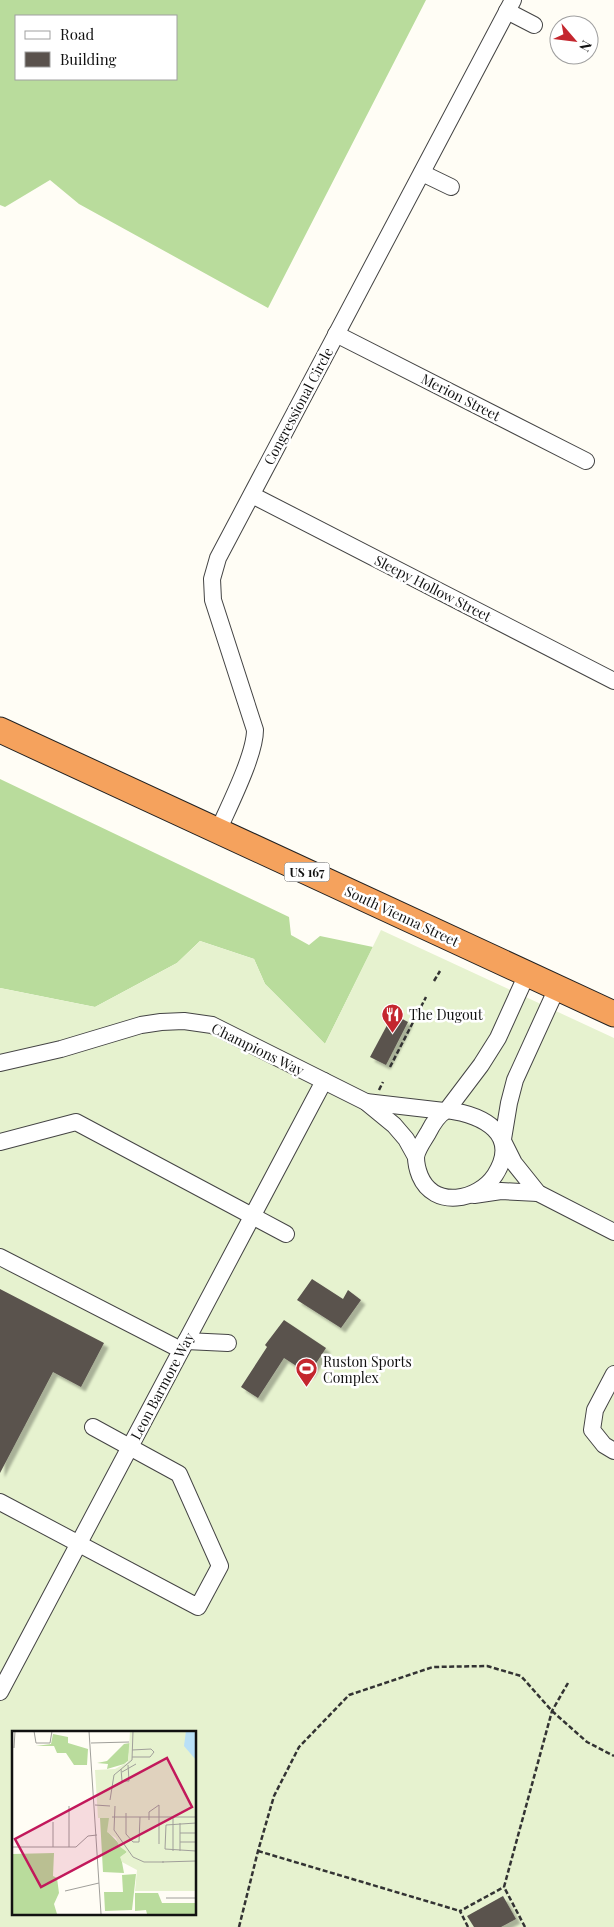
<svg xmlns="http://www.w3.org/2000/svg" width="614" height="1927" font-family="'Playfair Display',serif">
  <defs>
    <filter id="shadow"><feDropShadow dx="4.5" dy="4.5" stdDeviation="1" flood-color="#0004"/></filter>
  </defs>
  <rect width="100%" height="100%" fill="#fffdf5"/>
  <g fill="#b9dc9c" fill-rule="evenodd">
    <path d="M0 0H426L268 308 79 204 50 180 5 207 0 205ZM16 16H176V79H16Z"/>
    <polygon points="0,779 289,917 291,935 309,945 320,936 373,947 325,1044 265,984 254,959 200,941 177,963 95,1007 0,988"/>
  </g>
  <path fill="#e6f2cf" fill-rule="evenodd" d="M381 930 614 1038V1927H0V988L95 1007 177 963 200 941 254 959 265 984 325 1044ZM14 1732H195V1913H14Z"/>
  <g fill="#5a524d" filter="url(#shadow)">
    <polygon points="393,1014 408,1022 386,1065 370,1057"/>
    <polygon points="312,1279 343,1299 348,1290 361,1300 341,1328 297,1300"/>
    <polygon points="0,1289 104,1343 81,1387 53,1372 0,1473"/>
    <polygon points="284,1320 326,1348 309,1374 284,1358 258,1398 241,1387 267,1347 265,1345"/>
    <polygon points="503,1896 516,1919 501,1927 474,1927 467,1916"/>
  </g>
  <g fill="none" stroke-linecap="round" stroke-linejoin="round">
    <defs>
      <g id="minor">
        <polyline points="507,11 534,25"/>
        <polyline points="422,173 451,187"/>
        <polyline points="336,334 586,461"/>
        <polyline points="252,495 614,681"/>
        <path d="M218 831C229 806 255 755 255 730L213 600 212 579 218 558 513 0"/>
        <polyline points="0,1063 61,1049 141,1025 161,1022 184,1021 212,1025 366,1102 394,1125 406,1139 416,1157"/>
        <polyline points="366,1102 444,1111"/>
        <path d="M447 1110C483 1115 521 1134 495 1175 478 1201 434 1209 420 1176 418 1171 416 1163 416 1157 417 1149 424 1140 428 1133 432 1125 439 1114 447 1110Z"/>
        <polyline points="447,1110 481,1065 498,1038 527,974"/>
        <polyline points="503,1139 509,1103 515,1080 557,988"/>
        <polyline points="0,1142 76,1122 286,1234"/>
        <polyline points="504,1143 514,1163 538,1193 614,1232"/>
        <polyline points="474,1195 501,1191 538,1193"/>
        <polyline points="0,1257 181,1350"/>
        <polyline points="186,1341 228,1343"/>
        <polyline points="614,1374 595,1410 592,1430 604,1445 614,1451"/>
        <polyline points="0,1502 198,1607 220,1566 179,1474 93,1427"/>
        <polyline points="0,1692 324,1081"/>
      </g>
      <polyline id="highway" points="0,730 614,1014"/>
    </defs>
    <use href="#minor" stroke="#444" stroke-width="18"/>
    <use href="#highway" stroke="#222" stroke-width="27"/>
    <g stroke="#333" stroke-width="2.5" stroke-dasharray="5 2.5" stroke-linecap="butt">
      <polyline points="434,981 440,971"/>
      <polyline points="390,1067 426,997"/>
      <polyline points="379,1090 383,1082"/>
      <polyline points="258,1851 460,1911"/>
      <polyline points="239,1927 258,1851 274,1796 299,1747 349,1695 433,1667 487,1666 521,1676 552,1711 587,1742 614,1756"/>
      <polyline points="468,1927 460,1911 504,1887"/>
      <polyline points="525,1927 504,1887 552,1711 568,1683"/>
    </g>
    <use href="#minor" stroke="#fff" stroke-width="16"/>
    <use href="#highway" stroke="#f5a25d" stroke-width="25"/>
  </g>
  <defs>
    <symbol id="restaurant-pin" viewBox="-11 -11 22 30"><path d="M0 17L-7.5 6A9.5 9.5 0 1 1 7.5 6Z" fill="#c4262e" stroke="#fff"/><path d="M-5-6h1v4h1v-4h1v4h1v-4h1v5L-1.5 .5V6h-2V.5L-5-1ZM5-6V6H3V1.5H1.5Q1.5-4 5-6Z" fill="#fff"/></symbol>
    <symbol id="stadium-pin" viewBox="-11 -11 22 30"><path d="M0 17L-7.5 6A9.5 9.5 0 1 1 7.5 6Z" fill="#c4262e" stroke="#fff"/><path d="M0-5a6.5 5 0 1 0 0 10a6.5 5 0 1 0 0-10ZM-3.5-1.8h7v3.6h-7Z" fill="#fff"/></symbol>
  </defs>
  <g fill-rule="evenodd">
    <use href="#restaurant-pin" x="380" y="1002" width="25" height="34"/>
    <use href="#stadium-pin" x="294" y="1356" width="25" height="34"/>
  </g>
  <g text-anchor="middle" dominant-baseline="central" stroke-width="5" stroke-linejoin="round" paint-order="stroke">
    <rect fill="#fff" stroke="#585858" stroke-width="1" x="284.5" y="862.5" width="45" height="19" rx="4"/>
    <g font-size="12" font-weight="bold" fill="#111">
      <text x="307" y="872">US 167</text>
    </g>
    <g font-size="14" fill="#111" stroke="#fff">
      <text transform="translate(461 397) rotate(27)">Merion Street</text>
      <text transform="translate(298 406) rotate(-62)">Congressional Circle</text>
      <text transform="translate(433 588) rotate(27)">Sleepy Hollow Street</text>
      <text transform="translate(402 916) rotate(25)">South Vienna Street</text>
      <text transform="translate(258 1049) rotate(26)">Champions Way</text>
      <text transform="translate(162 1386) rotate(-62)">Leon Barmore Way</text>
    </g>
    <g font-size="14" fill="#111" stroke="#fff" text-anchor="start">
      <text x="409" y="1014">The Dugout</text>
      <text x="323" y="1361">Ruston Sports<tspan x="323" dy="16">Complex</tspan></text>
    </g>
  </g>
  <g transform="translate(12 1731)">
    <rect width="184" height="184" fill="#fffdf5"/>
    <path d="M41 3 56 6V12L76 18 75 34H62L54 22H45L42 15H24L39 13ZM118 12 116 30 112 33 95 38 96 33 85 32 95 30 112 13ZM88 87H97V102L115 121 109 126 112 142 91 141ZM42 122 41 145 45 147 47 162 42 173 45 183H0V123ZM124 143 120 179 93 180 92 161H111L110 144ZM123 162H146L150 172H184V183H135L134 179 123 180Z" fill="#b9dc9c"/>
    <path d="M118 0H184V160H123L125 139 110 131 108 126 115 121 107 115 104 107 95 101 97 87H86L83 39 103 38 116 31Z" fill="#e6f2cf"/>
    <path d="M174 0H184V29L172 15Z" fill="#b9e0f7"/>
    <path fill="none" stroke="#a09f9a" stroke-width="1" d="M22 0 24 12H38L40 0H51M77 0 89 183M79 12 117 11M2 17 3 0M120 26H138L142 21 139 18 120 19M109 38 110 50H117L116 34M110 41 124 33M98 69 102 44 120 29 121 0M83 74 98 75M57 75V116M103 75 102 99 121 126 132 131H152M114 82V103L121 111H127L128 86M100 86H184M161 86V120M137 89V81L147 74V113M41 91V116M168 92V120M184 92 154 94 153 118 184 120M168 102H184M168 111H184M0 116H64L76 105 85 104M150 131 184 130M53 160 87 152M154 167H184"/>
    <path fill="#c2185b" fill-opacity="0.15" stroke="#c2185b" stroke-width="2.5" d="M155 27 180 76 29 156 3 108Z"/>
    <rect width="184" height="184" fill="none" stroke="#111" stroke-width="2.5"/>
  </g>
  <rect x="15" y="15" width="162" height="65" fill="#ffffff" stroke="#a0a0a0"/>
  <rect x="25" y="31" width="25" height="8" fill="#ffffff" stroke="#a0a0a0"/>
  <text x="60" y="40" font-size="15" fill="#111111">Road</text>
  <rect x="25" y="52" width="25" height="15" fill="#5a524d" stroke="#a0a0a0"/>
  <text x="60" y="65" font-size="15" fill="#111111">Building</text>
  <g transform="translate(574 40) rotate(118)"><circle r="24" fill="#ffffff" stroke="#a0a0a0"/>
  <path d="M0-4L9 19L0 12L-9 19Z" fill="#c4262e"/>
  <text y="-8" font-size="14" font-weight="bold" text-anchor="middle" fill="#111111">N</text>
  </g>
</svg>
